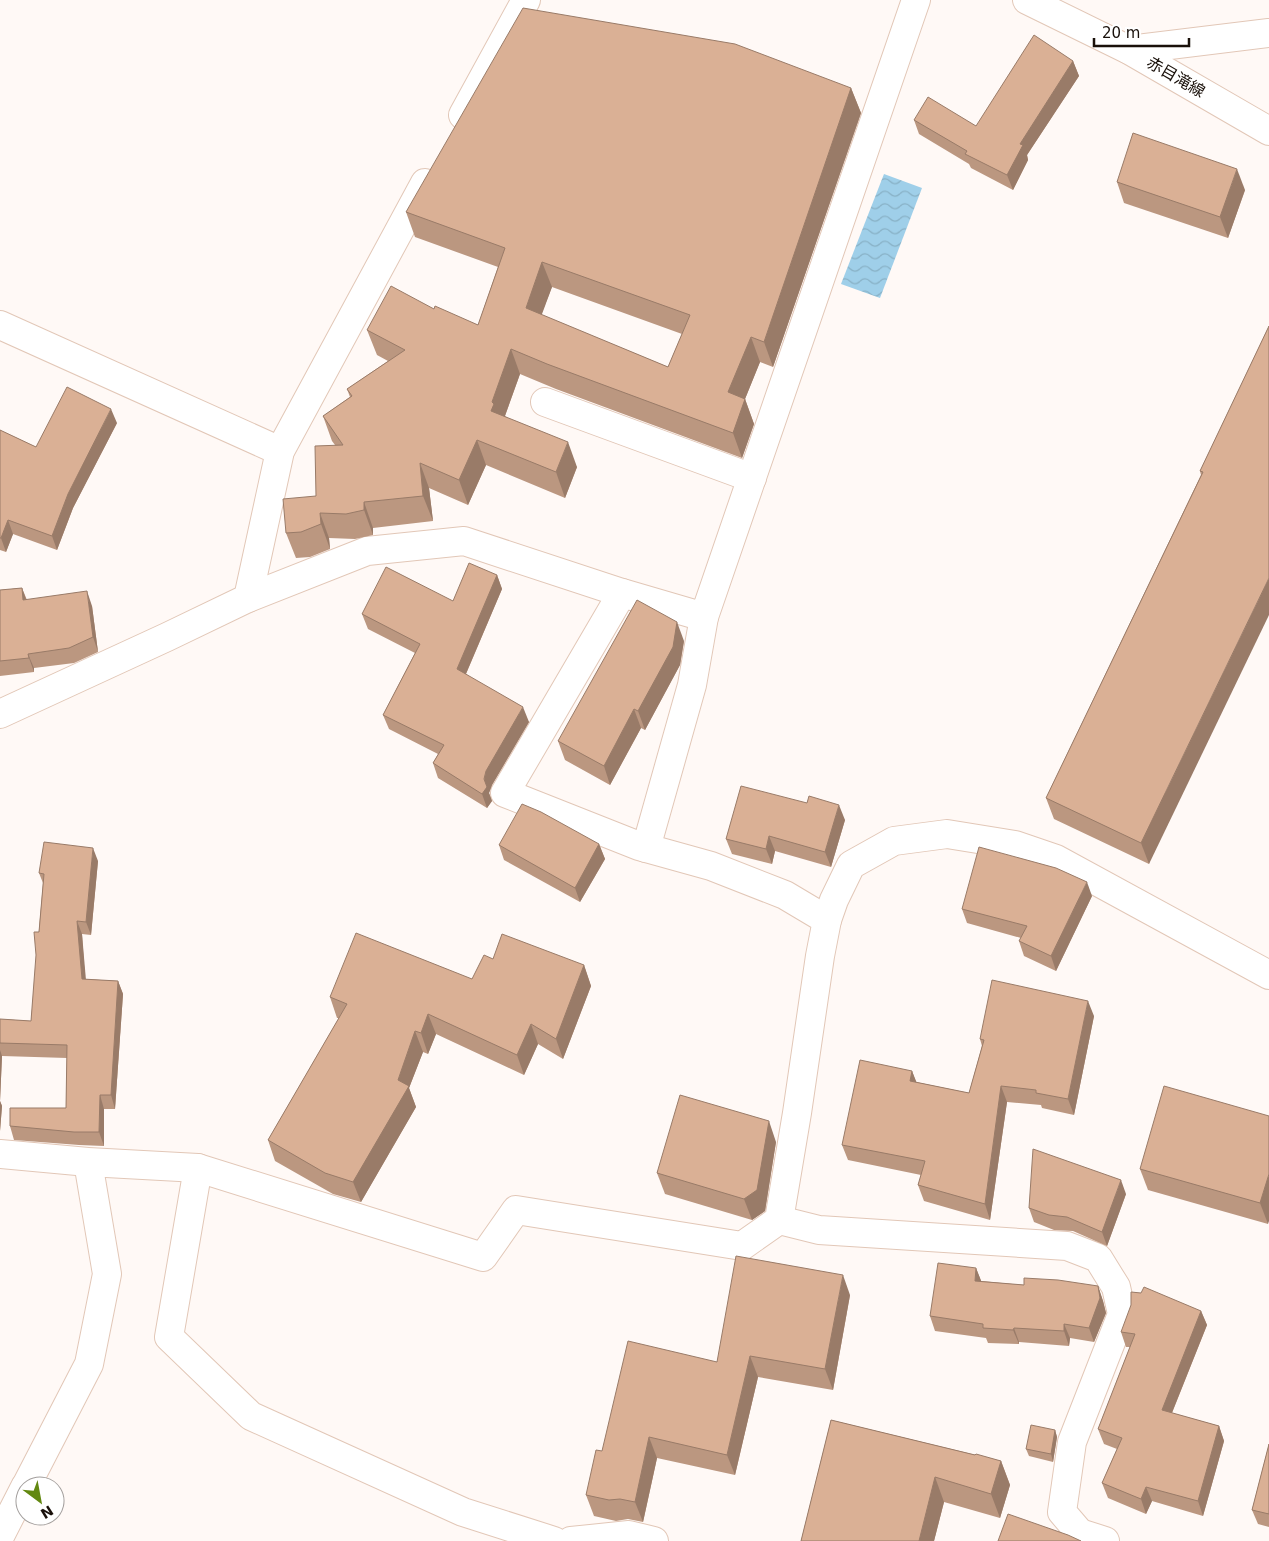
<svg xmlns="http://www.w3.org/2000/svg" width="1269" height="1541" font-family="'DejaVu Sans','Noto Sans JP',sans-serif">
  <defs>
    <pattern id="water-waves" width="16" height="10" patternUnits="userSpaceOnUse" patternTransform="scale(1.25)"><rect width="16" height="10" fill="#9fcfe9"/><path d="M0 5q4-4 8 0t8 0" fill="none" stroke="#88b1c6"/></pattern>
  </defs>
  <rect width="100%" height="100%" fill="#fff9f6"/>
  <polygon fill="url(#water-waves)" points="884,174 922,188 880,298 841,284"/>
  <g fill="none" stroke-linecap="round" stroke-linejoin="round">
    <defs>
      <g id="minor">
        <polyline points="1129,50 1269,33"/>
        <polyline points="463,115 526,0"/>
        <polyline points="0,325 280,451"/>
        <polyline points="545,402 752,478"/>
        <polyline points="248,598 367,551 464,541 622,593"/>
        <polyline points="0,714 167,637 248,598 280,451 425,183"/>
        <polyline points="646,848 692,685 704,617"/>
        <polyline points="827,920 834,900 851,865 894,841 947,834 1015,845 1056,859 1269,975"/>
        <polyline points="0,1154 88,1162 198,1168 483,1257 516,1210 742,1246 779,1220 797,1113 820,956 827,920 785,895 711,866 639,846 505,793 622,593 704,617 916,0"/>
        <polyline points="198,1168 169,1337 251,1416 463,1512 554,1541"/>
        <polyline points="779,1220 819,1230 1067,1246 1098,1258 1116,1287 1122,1314 1072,1442 1062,1512 1080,1533 1105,1541"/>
        <polyline points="26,1486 89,1364 107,1274 88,1162"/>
        <polyline points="0,1536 25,1487"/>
        <polyline points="571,1541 629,1535 654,1541"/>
      </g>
      <polyline id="major" points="1027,0 1129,50 1269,131"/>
    </defs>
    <use href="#minor" stroke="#e2c7b7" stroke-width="30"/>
    <use href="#major" stroke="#e2c7b7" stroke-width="30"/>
    <use href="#minor" stroke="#fff" stroke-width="28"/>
    <use href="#major" stroke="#fff" stroke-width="28"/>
  </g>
  <g fill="#bb9780" fill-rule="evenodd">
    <polygon points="1073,61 1079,76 1027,155 1028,160 1013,190 971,168 969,164 919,134 914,120 976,126"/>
    <path d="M851 88 861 113 773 367 760 362 745 399 754 424 742 458 556 389 520 374 505 416 577 467 565 498 486 465 468 505 429 488 433 521 373 528V535L355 539 329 538 330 549 310 557 296 558 286 533 316 496 335 445 332 441 323 416 350 397 347 389 388 361 377 355 367 330 434 309 478 325 498 267 415 237 406 212ZM552 287 682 334 668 367 541 315Z"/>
    <polygon points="1117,182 1245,190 1228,238 1124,203"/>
    <polygon points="1269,326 1149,864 1054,819 1046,798 1201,475 1200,471"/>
    <polygon points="117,423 73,508 57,550 13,534 6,552 0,550 0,430 36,447"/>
    <polygon points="497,575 502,589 466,674 529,722 492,785 489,793 492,801 487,808 438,778 433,763 438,754 389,729 383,715 415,653 368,629 362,614 453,601"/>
    <polygon points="22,588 27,600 92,606 98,652 74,663 34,668 34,672 0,676 0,590"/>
    <polygon points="684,641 680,665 645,730 641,728 610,785 565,760 558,741"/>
    <polygon points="807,803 845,820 831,867 775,851 772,864 732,854 726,839"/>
    <polygon points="599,844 605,859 580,902 504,860 499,845"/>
    <polygon points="98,861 91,935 82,934 85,979 118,981 123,994 115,1109 104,1109 104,1146 79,1145 14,1140 10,1126 66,1108 67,1058 2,1056 0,1101 2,1106 0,1131 0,1019 31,1021 43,883 39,873"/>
    <polygon points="1092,896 1056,971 1024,956 1019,941 1021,938 967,923 962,909"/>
    <polygon points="493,959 584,965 591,986 563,1059 538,1044 524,1075 436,1034 428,1054 423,1052 409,1088 416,1107 361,1202 333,1194 275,1161 268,1140 339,1018 337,1018 330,997 472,979"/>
    <polygon points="1094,1016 1074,1115 1042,1108 1041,1105 1007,1102 990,1220 924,1201 918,1185 921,1175 848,1160 842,1145 912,1071 916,1082 969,1093 982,1046 980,1039"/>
    <polygon points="1269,1116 1268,1224 1148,1190 1140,1169"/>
    <polygon points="776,1142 765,1211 752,1220 665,1194 657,1173"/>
    <polygon points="1126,1194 1107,1246 1073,1231 1054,1230 1034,1222 1029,1208"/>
    <polygon points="976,1268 981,1281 1024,1285 1098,1286 1103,1301 1106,1313 1094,1342 1070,1338 1069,1346 1019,1342 1019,1344 988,1343 986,1338 935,1331 930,1316"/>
    <polygon points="850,1295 833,1390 758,1377 735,1475 657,1458 643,1522 628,1519 616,1521 594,1516 586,1495 602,1451 717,1362"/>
    <polygon points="1201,1311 1207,1325 1172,1413 1219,1426 1224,1441 1203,1516 1152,1501 1146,1514 1108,1498 1102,1483 1117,1449 1104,1444 1098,1429 1130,1347 1126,1347 1121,1332"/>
    <polygon points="831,1420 1001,1461 1010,1485 1000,1518 944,1502 934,1541 801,1541"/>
    <polygon points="1055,1430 1057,1437 1053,1462 1029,1456 1026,1449"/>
    <polygon points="1269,1444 1269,1527 1258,1524 1252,1510"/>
  </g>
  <g fill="#997b68">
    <polygon points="1073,61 1079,76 1027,155 1028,160 1013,190 1007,175 1020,144"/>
    <polygon points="851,88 861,113 773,367 764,342"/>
    <polygon points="1237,169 1245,190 1228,238 1220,217"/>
    <polygon points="542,262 552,287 535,333 526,308"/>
    <polygon points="751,337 760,362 745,399 754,424 742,458 733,433 728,392"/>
    <polygon points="511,349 520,374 502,424 491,411 492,402"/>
    <polygon points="111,409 117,423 73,508 57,550 52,536 68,494"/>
    <polygon points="477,440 486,465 468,505 459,480"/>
    <polygon points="568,442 577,467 565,498 556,472"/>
    <polygon points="420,463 429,488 433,521 423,496"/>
    <polygon points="364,502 373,528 373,535 364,510"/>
    <polygon points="320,513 329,538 330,549 321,524"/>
    <polygon points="8,520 13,534 6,552 1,538"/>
    <polygon points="497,575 502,589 462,683 457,669"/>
    <polygon points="1269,578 1269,615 1149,864 1141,843"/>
    <polygon points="22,588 27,602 23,600"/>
    <polygon points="87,591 92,606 98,652 93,637"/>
    <polygon points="677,622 684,641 680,665 645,730 638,711"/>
    <polygon points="28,654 34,668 34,672 29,658"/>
    <polygon points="523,707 529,722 492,785 489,793 492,801 487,808 482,794 486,771"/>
    <polygon points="634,709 641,728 610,785 604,766"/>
    <polygon points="839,805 845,820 831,867 825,852"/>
    <polygon points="769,836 775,851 772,864 766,849"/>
    <polygon points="599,844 605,859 580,902 575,888"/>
    <polygon points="93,848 98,861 91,935 86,922"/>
    <polygon points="1087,882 1092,896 1056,971 1051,956"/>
    <polygon points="77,921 82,934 87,992 82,979"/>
    <polygon points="584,965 591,986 563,1059 556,1039"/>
    <polygon points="118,981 123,994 115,1109 111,1095"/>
    <polygon points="1088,1001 1094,1016 1074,1115 1068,1099"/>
    <polygon points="428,1014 436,1034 428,1054 421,1033"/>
    <polygon points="531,1024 538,1044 524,1075 517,1055"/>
    <polygon points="415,1031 423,1052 409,1088 416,1107 361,1202 353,1182 398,1080"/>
    <polygon points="0,1050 2,1056 0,1101 2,1106 0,1131"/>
    <polygon points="912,1071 918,1086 910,1081"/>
    <polygon points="1001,1086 1007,1102 990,1220 985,1204"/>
    <polygon points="100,1095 104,1109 104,1146 99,1132"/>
    <polygon points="769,1121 776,1142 765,1211 752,1220 744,1199"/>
    <polygon points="1269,1174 1269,1221 1268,1224 1260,1203"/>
    <polygon points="1121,1180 1126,1194 1107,1246 1102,1232"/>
    <polygon points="976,1268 982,1283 975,1281"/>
    <polygon points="843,1275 850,1295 833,1390 825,1369"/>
    <polygon points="1098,1286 1103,1301 1106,1313 1094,1342 1089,1328"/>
    <polygon points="1201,1311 1207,1325 1167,1425 1162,1410"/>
    <polygon points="1064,1324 1070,1338 1069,1346 1064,1331"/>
    <polygon points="1014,1328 1019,1342 1019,1344 1013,1330"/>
    <polygon points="750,1356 758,1377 735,1475 727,1455"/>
    <polygon points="1219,1426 1224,1441 1203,1516 1198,1501"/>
    <polygon points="1055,1430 1057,1437 1053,1462 1051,1454"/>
    <polygon points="649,1437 657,1458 643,1522 635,1502"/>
    <polygon points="1001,1461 1010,1485 1000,1518 991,1494"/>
    <polygon points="935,1477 944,1502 934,1541 919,1541"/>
    <polygon points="1146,1487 1152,1501 1146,1514 1141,1499"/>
  </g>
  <g fill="#dab095" stroke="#997b68" fill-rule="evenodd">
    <path d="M523 8 735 44 851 88 764 342 751 337 728 392 745 399 733 433 547 364 511 349 492 402 494 404 491 411 568 442 556 472 477 440 459 480 420 463 423 496 364 502V510L346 514 320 513 321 524 301 532 286 533 283 499 316 496 315 446 343 445 323 416 352 396 347 389 405 350 367 330 391 286 434 309 435 306 478 325 505 248 406 212ZM542 262 690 315 668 367 526 308Z"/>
    <polygon points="1034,35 1073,61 1020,144 1023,145 1007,175 965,154 967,151 914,120 928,97 976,126"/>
    <polygon points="1133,133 1237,169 1220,217 1117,182"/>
    <polygon points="1269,326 1269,578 1141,843 1046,798 1203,472 1200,471"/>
    <polygon points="67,387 111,409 68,494 52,536 8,520 1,538 0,538 0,430 36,447"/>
    <polygon points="469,563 497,575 457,669 523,707 486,771 484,779 487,787 482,794 433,763 444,745 383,715 420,644 362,614 386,567 453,601"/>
    <polygon points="22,588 23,600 87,591 93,637 69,648 28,654 29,658 0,661 0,590"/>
    <polygon points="637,600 677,622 673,647 638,711 634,709 604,766 558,741"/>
    <polygon points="741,786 807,803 809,796 839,805 825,852 769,836 766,849 726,839"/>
    <polygon points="522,804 541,812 599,844 575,888 499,845"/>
    <polygon points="44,842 93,848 86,922 77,921 82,979 118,981 111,1095 100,1095 99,1132 74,1132 10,1126 10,1108 66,1108 67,1045 0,1043 0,1019 31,1021 36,955 34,932 39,932 44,874 39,873"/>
    <polygon points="979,847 1056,868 1087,882 1051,956 1019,941 1027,926 962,909"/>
    <polygon points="356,933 472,979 484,955 493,959 502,934 584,965 556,1039 531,1024 517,1055 428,1014 421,1033 415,1031 398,1080 409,1086 353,1182 325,1173 268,1140 347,1004 330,997"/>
    <polygon points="992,980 1088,1001 1068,1099 1036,1093 1036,1090 1001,1086 985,1204 918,1185 925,1161 842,1145 860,1060 912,1071 910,1081 969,1093 984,1040 980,1039"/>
    <polygon points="1164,1086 1269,1116 1269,1174 1260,1203 1140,1169"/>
    <polygon points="680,1095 769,1121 757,1190 744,1199 657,1173"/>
    <polygon points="1033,1149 1121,1180 1102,1232 1067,1217 1049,1215 1029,1208"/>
    <polygon points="736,1256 843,1275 825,1369 750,1356 727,1455 649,1437 635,1502 620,1499 609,1500 586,1495 596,1450 602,1451 628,1341 717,1362"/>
    <polygon points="938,1263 976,1268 975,1281 1024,1285 1024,1278 1058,1280 1098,1286 1100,1298 1089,1328 1064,1324 1064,1331 1014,1328 1013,1330 983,1328 983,1324 930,1316"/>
    <polygon points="1144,1287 1201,1311 1162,1410 1219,1426 1198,1501 1146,1487 1141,1499 1102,1483 1122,1438 1098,1429 1135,1334 1121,1332 1131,1305 1131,1292 1141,1293"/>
    <polygon points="831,1420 975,1455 976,1454 1001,1461 991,1494 935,1477 919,1541 801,1541"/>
    <polygon points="1031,1425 1055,1430 1051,1454 1026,1449"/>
    <polygon points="1269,1444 1269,1514 1252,1510"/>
    <polygon points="1008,1514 1068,1535 1081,1541 998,1541"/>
  </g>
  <g text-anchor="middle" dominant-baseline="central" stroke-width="4.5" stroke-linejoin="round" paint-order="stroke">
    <g font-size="16" fill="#19100a" stroke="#fff">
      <text transform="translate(1176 77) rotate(30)">赤目滝線</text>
    </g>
  </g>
  <g transform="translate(40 1501) rotate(148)"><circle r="24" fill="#ffffff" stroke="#a39f9d"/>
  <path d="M0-4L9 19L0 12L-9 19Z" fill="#628810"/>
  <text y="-8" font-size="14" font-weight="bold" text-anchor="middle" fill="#19100a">N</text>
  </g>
  <path d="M1094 38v8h95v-8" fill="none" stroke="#19100a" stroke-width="2.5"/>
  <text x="1102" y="38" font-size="15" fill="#19100a" stroke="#ffffff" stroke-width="4" paint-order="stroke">20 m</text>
</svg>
